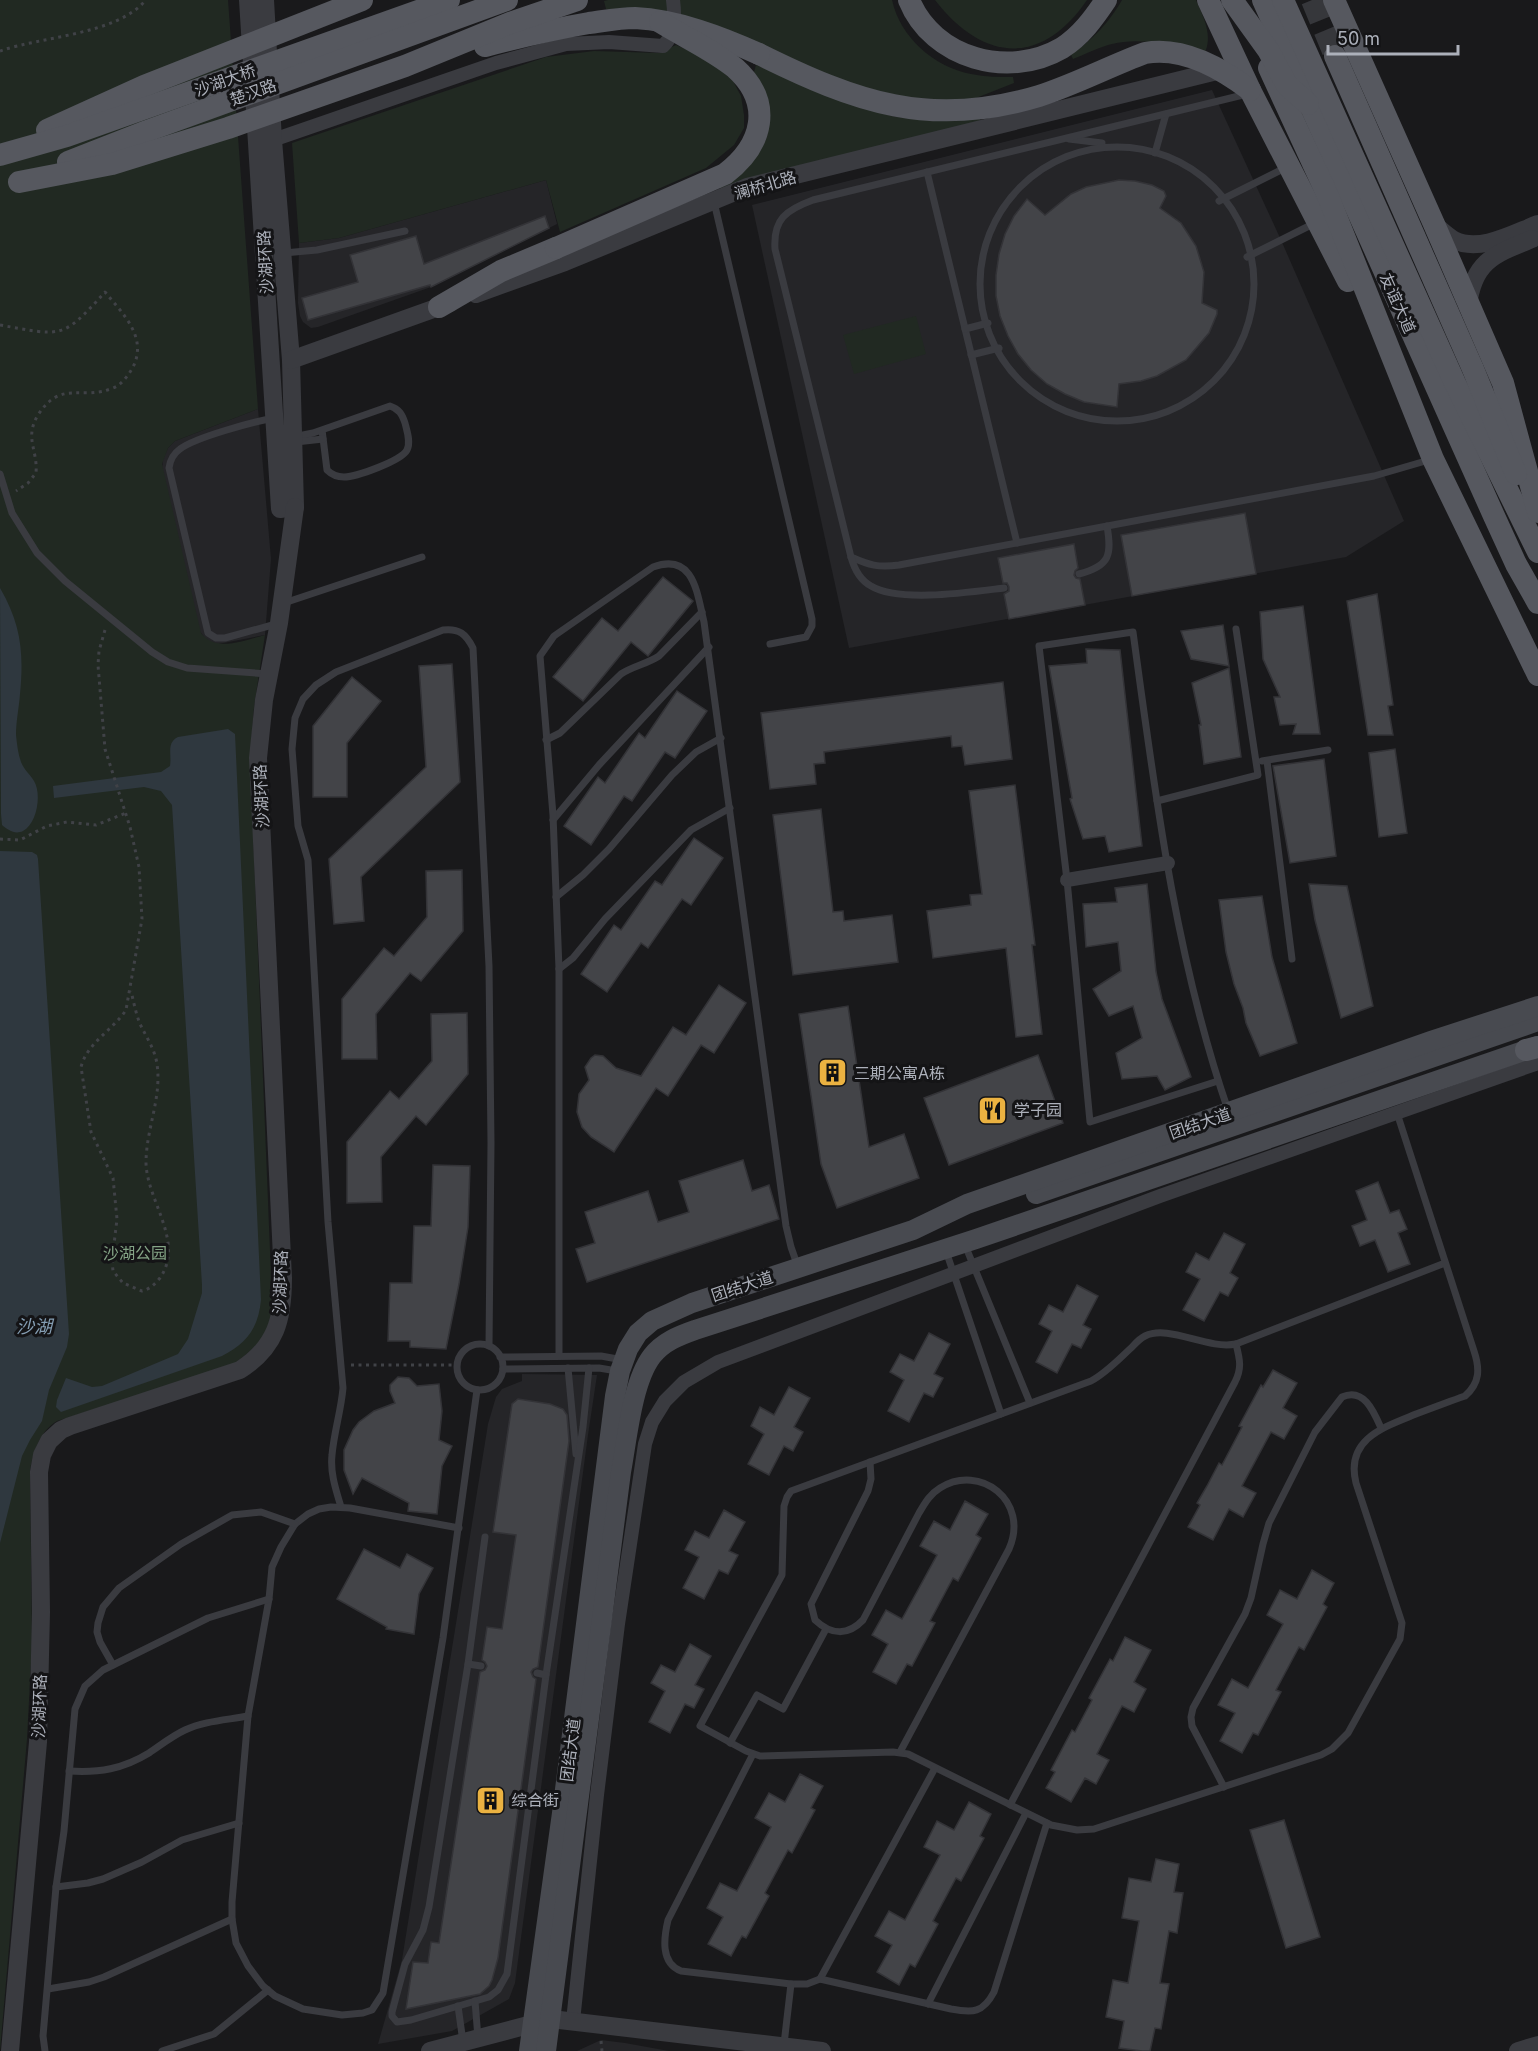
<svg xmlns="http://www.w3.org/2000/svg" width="1538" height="2051" font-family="Inter,'Noto Sans SC',sans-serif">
  <rect width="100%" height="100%" fill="#19191b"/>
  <g fill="#252528">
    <polygon points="1212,90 1281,240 1404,521 1346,557 849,648 752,205"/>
    <polygon points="546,180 557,224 431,287 318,327 311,328 303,322 300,316 298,303 299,243 339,238"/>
    <polygon points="258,409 271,559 265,635 218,644 207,641 199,630 162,469 163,459 168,448 175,441"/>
    <polygon points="522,1374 597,1375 588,1435 515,1983 509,1999 452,2031 378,2044 402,1960 488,1424 496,1397 502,1389 522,1381"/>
    <polygon points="601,2040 625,2043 669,2051 577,2051"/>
  </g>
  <g fill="#212922">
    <path d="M0 0H228L258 409 175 441 168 448 162 464 201 633C216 653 245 640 265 635L254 707 250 758 272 1300C271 1336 257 1347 230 1367L57 1421C40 1431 33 1452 30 1471L32 1643 27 1739 0 2051Z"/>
    <path d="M608 0H892C900 37 934 67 971 74 985 77 999 77 1013 77L1014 83 976 98 958 101 905 97 860 87 633 9H606L604 1Z"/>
    <path d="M935 0H1087C1041 67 983 62 935 0Z"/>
    <path d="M1122 0H1196C1203 16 1214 37 1204 54 1174 47 1144 36 1112 44 1099 47 1086 54 1073 59L1071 55C1094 38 1108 24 1122 0Z"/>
    <polygon points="676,45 708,59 733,81 741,96 744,115 744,128 734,145 706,168 560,232 546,180 339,238 299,243 292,143 546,57 594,51 659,53"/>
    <path d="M756 65 868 109 891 116 913 119H980V126L722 192 720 187C750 163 775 150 767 107 764 93 761 84 754 72Z"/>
    <polygon points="916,316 926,354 854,374 843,335"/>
  </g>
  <g fill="#2f383f">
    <path d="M0 588C21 624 24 653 20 694 19 708 16 721 16 735 17 744 18 754 21 762 24 770 30 774 34 781 42 794 37 824 23 831 15 835 8 830 2 825L1 814Z"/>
    <path d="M228 729 235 734 261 1300C258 1329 247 1343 222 1356L61 1412 56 1407 57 1400 66 1378 92 1387 102 1386 178 1354 188 1339 202 1293V1285L172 805 161 791 144 787 54 798 53 786 161 772 170 766C172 754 166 743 178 737Z"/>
    <polygon points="0,851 32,852 37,855 38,859 69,1334 67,1347 49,1390 42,1421 30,1440 22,1456 0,1543"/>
  </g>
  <g fill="#434448" stroke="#333337" stroke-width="1.5">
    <polygon points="1119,180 1135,181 1152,185 1164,191 1166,196 1160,208 1181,223 1196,246 1204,272 1202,303 1217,310 1217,314 1209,333 1186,360 1157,376 1141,381 1119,384 1117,407 1084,402 1065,394 1047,384 1031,370 1018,354 1008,336 1000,316 996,296 996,275 999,254 1005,234 1014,216 1027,199 1045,215 1071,194 1086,187"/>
    <polygon points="545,216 549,228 431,287 430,285 308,320 302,298 358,282 350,255 416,236 424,264"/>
    <polygon points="1245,513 1256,574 1132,596 1121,535"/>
    <polygon points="1074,544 1078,568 1075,571 1074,575 1076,578 1080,579 1085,605 1009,619 1004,594 1009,591 1009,587 1007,583 1003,583 998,558"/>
    <polygon points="663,577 693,601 648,656 631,642 583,701 553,677 602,618 618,631"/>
    <polygon points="1377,594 1393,705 1388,706 1393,735 1368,735 1347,601"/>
    <polygon points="1303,606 1320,734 1293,734 1296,724 1280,725 1274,697 1280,697 1263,659 1260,612"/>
    <polygon points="1223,625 1229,666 1191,659 1181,631"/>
    <polygon points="1086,649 1120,650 1142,846 1109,852 1105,836 1083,839 1070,799 1072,798 1049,666 1087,663"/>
    <polygon points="452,664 460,782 361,877 364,921 334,924 329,859 426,767 419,666"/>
    <polygon points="1229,668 1241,757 1204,764 1199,725 1201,725 1192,683"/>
    <polygon points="352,677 381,701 347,743 347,797 313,797 313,726"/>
    <polygon points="1003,682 1012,759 965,765 962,746 952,747 951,736 824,752 825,763 814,764 816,784 770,789 761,713"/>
    <polygon points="677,691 707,711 675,758 665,752 632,801 624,796 591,845 564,826 598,777 605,783 639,733 645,738"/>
    <polygon points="1395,749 1407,833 1379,837 1369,753"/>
    <polygon points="1324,759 1336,856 1290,863 1273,766"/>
    <polygon points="1015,785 1035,945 1032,945 1042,1034 1016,1037 1006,948 933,958 927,911 971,905 970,895 982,894 969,791"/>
    <polygon points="821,809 833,912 843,911 844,921 892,915 898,962 793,975 773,815"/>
    <polygon points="694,838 723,858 691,905 682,899 648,948 641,943 607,992 581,974 614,925 621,930 655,881 662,885"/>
    <polygon points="462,870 463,931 421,981 410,973 376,1014 377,1059 342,1059 342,999 384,948 394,956 427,917 426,871"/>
    <polygon points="1147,884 1156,972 1162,999 1191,1077 1165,1090 1157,1076 1122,1079 1116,1053 1142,1038 1133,1006 1109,1016 1093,989 1121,971 1118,942 1086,947 1083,904 1117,902 1115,888"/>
    <polygon points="1309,884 1347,886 1373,1006 1341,1018 1315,920"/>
    <polygon points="1262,896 1272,957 1297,1043 1260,1056 1246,1023 1243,1008 1234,984 1226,952 1219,900"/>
    <polygon points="719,985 746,1003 714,1053 701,1045 668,1096 656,1088 614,1152 591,1137 582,1127 577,1112 579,1094 589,1080 585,1067 591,1058 595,1055 603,1056 616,1068 641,1076 673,1027 686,1035"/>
    <polygon points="848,1006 869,1147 904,1134 919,1178 837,1208 821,1164 799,1014"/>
    <polygon points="467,1013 468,1074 426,1125 416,1116 381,1157 382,1202 347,1203 347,1142 390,1091 399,1099 432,1061 431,1014"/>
    <polygon points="1038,1055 1063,1123 949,1165 924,1098"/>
    <polygon points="743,1160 752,1191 769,1185 779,1219 587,1282 576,1249 595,1243 585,1212 648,1191 658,1222 689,1212 679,1181"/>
    <polygon points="433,1165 470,1166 468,1227 459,1284 446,1349 410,1347 410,1341 388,1341 390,1283 412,1283 414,1226 431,1226"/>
    <polygon points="1378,1182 1390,1213 1399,1210 1407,1229 1398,1233 1410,1264 1388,1272 1375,1240 1360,1246 1352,1226 1367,1220 1356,1191"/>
    <polygon points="1224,1233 1245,1244 1230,1273 1238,1278 1228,1296 1220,1292 1204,1321 1183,1310 1200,1279 1186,1272 1196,1253 1209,1260"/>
    <polygon points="1077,1285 1098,1296 1083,1325 1091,1329 1081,1348 1072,1344 1057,1373 1036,1362 1052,1331 1039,1324 1049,1305 1063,1312"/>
    <polygon points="929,1333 950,1344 934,1374 943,1378 933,1397 924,1393 909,1422 888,1411 904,1380 890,1372 900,1354 914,1361"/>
    <polygon points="1273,1370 1297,1383 1283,1408 1297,1416 1284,1439 1271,1432 1242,1486 1256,1493 1243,1517 1229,1509 1213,1540 1188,1527 1200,1505 1197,1503 1207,1486 1219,1463 1222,1465 1242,1427 1239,1426 1261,1385 1263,1387"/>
    <polygon points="398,1377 409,1378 417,1386 439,1384 442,1411 439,1440 452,1446 442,1466 437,1514 408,1511 409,1503 362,1478 353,1494 344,1470 344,1450 353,1430 359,1422 374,1411 395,1403 390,1391 390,1385"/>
    <polygon points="789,1387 810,1398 794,1427 803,1432 793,1451 784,1446 769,1475 748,1464 764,1434 751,1426 760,1407 774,1415"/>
    <polygon points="518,1399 550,1404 563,1409 567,1415 569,1441 538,1667 533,1669 531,1672 533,1677 536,1679 498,1958 492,1980 489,1986 480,1994 406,2009 413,1962 428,1963 431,1942 439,1943 480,1672 485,1670 487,1666 485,1662 482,1660 487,1627 502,1629 516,1535 493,1532 512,1404"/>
    <polygon points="965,1501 988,1514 976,1535 981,1538 958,1581 953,1578 930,1621 935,1623 912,1666 907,1664 896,1684 873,1672 888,1644 872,1635 886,1610 902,1619 937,1555 920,1546 934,1521 950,1530"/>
    <polygon points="724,1510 745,1522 729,1551 738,1555 728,1574 719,1570 704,1599 683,1588 699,1557 685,1550 695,1531 709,1538"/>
    <polygon points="364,1549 400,1568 407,1554 433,1568 419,1594 414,1634 386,1629 387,1627 337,1599"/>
    <polygon points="1312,1570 1334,1583 1323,1604 1327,1607 1304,1650 1299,1647 1276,1690 1281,1692 1258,1735 1253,1733 1242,1753 1220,1741 1235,1713 1218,1705 1232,1679 1248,1688 1283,1624 1267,1615 1280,1590 1297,1599"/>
    <polygon points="1125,1637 1151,1650 1134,1682 1146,1689 1134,1712 1122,1706 1097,1754 1109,1760 1096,1784 1085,1778 1071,1802 1046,1788 1055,1772 1051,1770 1072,1730 1075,1732 1092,1700 1089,1698 1110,1659 1113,1661"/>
    <polygon points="690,1644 711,1656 695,1685 704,1689 694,1708 685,1704 670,1733 649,1722 665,1691 651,1683 661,1665 675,1672"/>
    <polygon points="800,1774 823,1786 811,1808 815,1810 792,1853 788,1850 765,1893 769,1896 746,1938 742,1936 731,1956 708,1944 723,1917 707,1908 720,1883 737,1891 771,1827 755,1818 769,1793 785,1802"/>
    <polygon points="969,1802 991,1814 980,1836 984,1838 961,1881 956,1878 933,1921 938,1924 915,1967 910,1964 899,1985 877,1972 892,1945 875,1936 889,1911 905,1920 940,1855 924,1847 937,1821 954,1830"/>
    <polygon points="1284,1820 1320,1937 1286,1948 1250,1830"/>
    <polygon points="1156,1859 1179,1864 1174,1892 1183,1893 1177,1933 1169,1931 1160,1983 1169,1984 1161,2029 1155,2028 1150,2051 1142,2051 1119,2048 1124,2021 1106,2017 1113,1980 1128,1983 1139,1921 1122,1918 1129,1878 1151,1882"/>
  </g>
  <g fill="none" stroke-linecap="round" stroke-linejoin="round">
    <polyline stroke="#36373b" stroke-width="22" stroke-dasharray="22 11" stroke-linecap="butt" points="1312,0 1335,56"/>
    <g stroke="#404247" stroke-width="3" stroke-dasharray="3 4.5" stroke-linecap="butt">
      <path d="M0 51C43 36 116 35 146 0"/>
      <path d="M0 325C62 336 62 340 105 292 123 314 149 338 132 369 127 377 121 385 113 388 82 401 61 379 38 415 24 438 38 450 36 473L28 483 16 491"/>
      <path d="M105 630 99 651 98 665 105 749 130 827 139 867 142 919 126 1010C113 1030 87 1043 81 1067L91 1132 113 1178 117 1219 112 1261 113 1271 123 1283 142 1291C150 1289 155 1284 160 1278 185 1242 147 1201 146 1163 146 1129 162 1098 157 1064 155 1050 147 1038 141 1026 136 1015 134 1003 131 991"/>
      <polyline points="0,839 20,840 47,826 67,822 96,825 126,813"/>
      <polyline points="351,1365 458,1365"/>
      <polyline points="601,2041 602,2051"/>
    </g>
    <g stroke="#3a3b40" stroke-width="7">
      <polyline points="1069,139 1102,143"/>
      <circle cx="1117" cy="284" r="137"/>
      <polyline points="1155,153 1166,114"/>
      <polyline points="927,172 1017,543"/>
      <polyline points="1219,201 1285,168"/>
      <polyline points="714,202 812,619 812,626 806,637 770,644"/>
      <polyline points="284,253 317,250 405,231"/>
      <polyline points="1247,257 1315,223"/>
      <polyline points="965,329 988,323"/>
      <polyline points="971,355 999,348"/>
      <path d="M274 418C253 422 196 437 180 449 173 454 170 460 169 468L208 633 216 638H225L276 624"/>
      <path d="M293 437 313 433 390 406C399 409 402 414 405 423 407 431 411 442 407 450 401 461 356 477 344 477 337 477 332 475 327 470L322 430"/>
      <polyline points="296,442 323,439"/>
      <polyline points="0,474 12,513 37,553 65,581 152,652 168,662 187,668 268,674"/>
      <path d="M851 557C869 565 878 568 899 565L1374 476 1429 460"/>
      <path d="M1079 574C1110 566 1112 555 1107 526"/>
      <path d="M1004 588C971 592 899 603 871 586 860 580 854 568 851 557L775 249C773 219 786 210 813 200L1247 94"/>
      <polyline points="284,603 422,557"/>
      <path d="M546 740 560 733 621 674C633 666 647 664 659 656L702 612"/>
      <polyline points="1262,761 1328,750"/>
      <polyline points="1267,761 1292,959"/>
      <polyline points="1157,801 1258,775 1236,629"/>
      <polyline points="553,820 599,765 709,647"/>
      <polyline points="556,897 583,875 609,849 672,775 696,752 721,738"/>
      <polyline points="559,969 573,958 605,919 691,830 730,808"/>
      <path d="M1218 1081 1090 1122 1067 880 1039 646 1133 632C1155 793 1175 956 1228 1110"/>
      <path d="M1397 1113 1474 1351C1480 1369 1480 1383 1465 1396 1448 1402 1432 1408 1416 1414 1384 1427 1345 1439 1356 1483L1402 1623 1400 1639 1348 1733 1332 1749 1321 1755 1094 1829 1077 1830 1051 1825 908 1754 893 1752 760 1756 746 1751 700 1726 782 1575 784 1506 787 1497 791 1491 1091 1381C1106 1373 1118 1360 1131 1348 1135 1344 1139 1339 1145 1336 1169 1324 1207 1350 1236 1344L1445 1263"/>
      <polyline points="965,1245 1030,1403"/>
      <polyline points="946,1251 1001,1414"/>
      <circle cx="480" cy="1367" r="23"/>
      <path d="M559 1356V969L553 815 540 656 554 636 653 567C694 552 697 593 704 622L786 1226 791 1247 798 1267"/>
      <polyline points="500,1357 601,1356 623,1360"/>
      <polyline points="568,1368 576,1454"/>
      <polyline points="503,1369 599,1368 617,1371"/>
      <path d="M870 1462 871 1479 868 1491 811 1604 815 1620C831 1635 848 1636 863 1620L919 1513C925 1503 930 1494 940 1488 980 1463 1030 1501 1009 1549L900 1752"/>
      <path d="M341 1507C336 1490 330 1473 332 1455 334 1432 341 1411 343 1388L328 1222 308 860 298 826 292 749 295 718 303 699 316 685 336 672 443 630C459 628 466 634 473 648L489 966 491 1143 489 1346"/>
      <polyline points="459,1528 350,1508 331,1507 319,1509 308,1514 295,1524 281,1547 272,1567 269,1599 248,1716 232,1902 232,1919 236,1943 248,1966 263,1986 275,1996 303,2009 342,2015 363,2013 372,2010 383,1993 443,1638 477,1390"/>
      <polyline points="485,1537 468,1664 429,1907 423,1930 405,1964 392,2012 392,2016 397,2022 411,2020 489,1997 498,1990 507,1974 546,1675 583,1427 589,1368"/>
      <polyline points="468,1664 481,1666"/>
      <polyline points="113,1665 100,1642 97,1632 98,1623 103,1607 119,1588 181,1544 232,1515 261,1512 295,1524"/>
      <polyline points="537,1673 546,1675"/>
      <polyline points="730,1743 757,1695 783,1709 826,1629"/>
      <path d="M753 1754 668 1920C664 1937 660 1963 681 1971L791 1984H807L820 1979 935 1768"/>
      <path d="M69 1771C99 1773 123 1769 149 1753 161 1745 172 1736 185 1730 204 1721 227 1720 248 1716"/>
      <path d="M1224 1787 1192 1726 1191 1717 1193 1708 1245 1614 1251 1598 1263 1544 1269 1523 1315 1432 1342 1397C1364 1387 1374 1412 1381 1428"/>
      <path d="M1010 1805 1235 1382C1242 1368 1240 1360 1236 1344"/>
      <polyline points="56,1887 88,1883 103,1879 142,1862 182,1840 239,1823"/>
      <path d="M820 1979 951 2009C973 2013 983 2013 994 1992L1047 1823"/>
      <polyline points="48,1989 89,1982 104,1977 232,1919"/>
      <polyline points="475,2001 478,2038"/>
      <polyline points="928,2004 1026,1813"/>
      <polyline points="458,2006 463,2042"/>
      <polyline points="784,2044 791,1984"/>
      <polyline points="45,2051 43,2036 56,1887 64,1831 75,1709 85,1686 103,1670 208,1618 269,1599"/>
      <polyline points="162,2051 214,2034 268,1990"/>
    </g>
    <g stroke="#3a3b40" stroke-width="14">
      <path d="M273 140 496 63 566 44 609 42 663 46C675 36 675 15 673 0"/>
      <polyline points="1067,880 1168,863"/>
      <polyline points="573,2021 597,1795 618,1624 645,1444 652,1422 665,1401 684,1382 718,1362 1160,1196 1538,1063"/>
    </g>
    <g stroke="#3a3b40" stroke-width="18">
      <polyline points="248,0 280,509 295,507 291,360 273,140 265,0"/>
      <path d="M1435 225C1441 230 1447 236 1454 240 1480 253 1514 233 1538 224"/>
      <polyline points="476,294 565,262 747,187 1221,70"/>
      <path d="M1468 306C1473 261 1495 254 1532 239"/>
      <polyline points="291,360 450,303"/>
      <path d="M10 2051 38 1742 41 1612 39 1472 42 1455 49 1441 61 1430 70 1426 240 1370C276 1347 283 1319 283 1278L258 758 264 700 279 623 295 507"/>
      <polyline points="430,2051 551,2019 822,2051"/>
      <polyline points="1518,2051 1538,2045"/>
    </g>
    <g stroke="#484a50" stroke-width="20">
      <polyline points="1036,1194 1538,1021"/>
      <polyline points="529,2051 562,1813 615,1396 620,1371 628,1349 638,1333 652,1321 692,1303 913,1230 967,1204 1431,1041 1538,1006"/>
      <path d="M546 2051 621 1472C627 1440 632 1382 652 1356 663 1342 678 1336 695 1330L976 1239 1538 1046"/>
    </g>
    <g stroke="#56585f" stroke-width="22">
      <path d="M909 0C933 59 1009 79 1062 48 1081 36 1094 18 1106 0"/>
      <polyline points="1208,0 1250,90 1348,281"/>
      <polyline points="1263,0 1494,516 1516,564 1538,603"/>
      <polyline points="1283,0 1455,383 1538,552"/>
      <polyline points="1334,0 1434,224 1503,383 1538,512"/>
      <path d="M759 54C856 102 930 129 1039 96 1076 84 1110 66 1145 53 1183 46 1221 68 1250 90"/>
      <polyline points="1335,56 1473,369 1516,474"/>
      <polyline points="1269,68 1328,196 1433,459 1538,675"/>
      <polyline points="439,307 501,271 556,248"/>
      <polyline points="1526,1050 1538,1047"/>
    </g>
    <g stroke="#56585f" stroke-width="22">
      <polyline points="1232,0 1268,50 1287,85 1308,104"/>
      <path d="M485 46C520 37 554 29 589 23 604 21 620 18 635 18 677 20 721 37 759 54"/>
      <polyline points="47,130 144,86 362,0"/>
      <polyline points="0,155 67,136 449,0"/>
      <polyline points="68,162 147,131 507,0"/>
      <polyline points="19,182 112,164 228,128 405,66 510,23 577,0"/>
      <path d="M556 248 725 174C763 145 774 103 735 68 713 50 684 37 660 22"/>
    </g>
  </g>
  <defs>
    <symbol id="building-square" viewBox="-11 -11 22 22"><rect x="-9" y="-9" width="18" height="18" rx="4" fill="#ebb241" stroke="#141416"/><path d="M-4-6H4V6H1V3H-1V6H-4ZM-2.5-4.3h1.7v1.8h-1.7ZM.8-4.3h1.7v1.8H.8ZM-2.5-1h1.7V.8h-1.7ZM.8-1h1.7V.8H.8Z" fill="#111"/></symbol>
    <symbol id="restaurant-square" viewBox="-11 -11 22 22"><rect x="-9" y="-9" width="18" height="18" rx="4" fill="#ebb241" stroke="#141416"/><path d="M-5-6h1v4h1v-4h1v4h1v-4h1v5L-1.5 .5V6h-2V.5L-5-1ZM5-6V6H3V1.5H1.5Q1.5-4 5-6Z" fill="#111"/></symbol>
  </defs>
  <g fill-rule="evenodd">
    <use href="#building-square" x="816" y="1056" width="33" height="33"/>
    <use href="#restaurant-square" x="976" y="1094" width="33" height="33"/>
    <use href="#building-square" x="474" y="1784" width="33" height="33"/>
  </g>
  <g text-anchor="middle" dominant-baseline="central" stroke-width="6" stroke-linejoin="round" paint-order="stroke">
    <g font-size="16" fill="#acb0ba" stroke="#141416">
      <text transform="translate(225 80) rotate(-20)">沙湖大桥</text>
      <text transform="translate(253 92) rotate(-20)">楚汉路</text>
      <text transform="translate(765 185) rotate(-16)">澜桥北路</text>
      <text transform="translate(265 262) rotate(-93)">沙湖环路</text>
      <text transform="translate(1398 303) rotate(66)">友谊大道</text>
      <text transform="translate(261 796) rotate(-93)">沙湖环路</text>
      <text transform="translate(1200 1123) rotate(-19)">团结大道</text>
      <text transform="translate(280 1282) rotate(-88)">沙湖环路</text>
      <text transform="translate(742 1286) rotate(-18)">团结大道</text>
      <text transform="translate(39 1706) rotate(-88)">沙湖环路</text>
      <text transform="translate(570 1750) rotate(-83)">团结大道</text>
    </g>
    <g font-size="16" fill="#acb0ba" stroke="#141416" text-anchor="start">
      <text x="854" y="1073">三期公寓A栋</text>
      <text x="1014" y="1110">学子园</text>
      <text x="511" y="1800">综合街</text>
    </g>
    <g font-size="16" fill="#84a486" stroke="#141416">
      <text x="135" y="1253">沙湖公园</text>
    </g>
    <g font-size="18" font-style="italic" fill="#859eb3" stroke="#141416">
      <text x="34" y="1326">沙湖</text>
    </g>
  </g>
  <path d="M1328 45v9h130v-9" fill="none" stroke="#acb0ba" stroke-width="3"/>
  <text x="1337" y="45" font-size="18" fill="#acb0ba" stroke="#141416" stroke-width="4.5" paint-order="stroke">50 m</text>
</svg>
